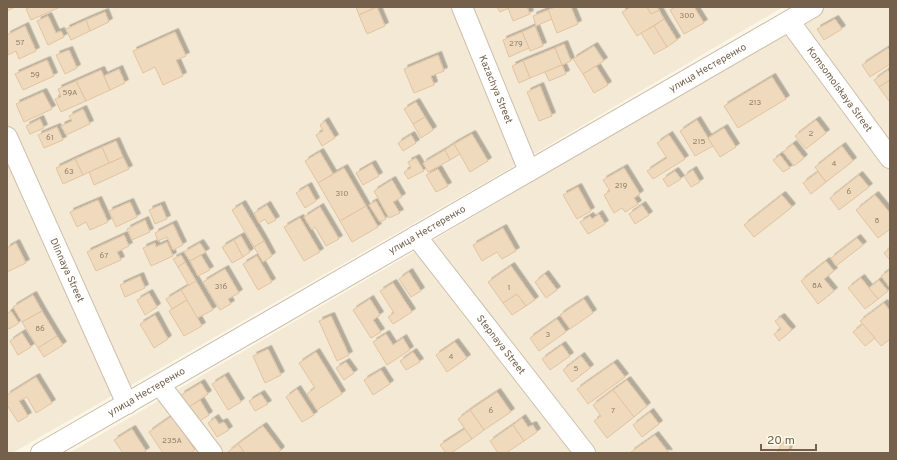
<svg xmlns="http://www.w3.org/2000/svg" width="897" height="460" font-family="Overpass,sans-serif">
  <defs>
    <filter id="shadow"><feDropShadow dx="3.5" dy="-3.5" stdDeviation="0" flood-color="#0004"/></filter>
  </defs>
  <rect width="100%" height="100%" fill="#fcf6e6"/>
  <g fill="#f3e9d4">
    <polygon points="7,7 783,7 512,167 12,453 7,453"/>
    <polygon points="827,7 890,7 890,453 69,453 402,259"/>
  </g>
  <g fill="#f0dabe" stroke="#e2c39f" filter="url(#shadow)">
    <polygon points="7,7 15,7 7,11"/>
    <polygon points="30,7 60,7 31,20 26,9"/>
    <polygon points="356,7 372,7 372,9 359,15"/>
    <polygon points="377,7 385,26 367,34 359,15"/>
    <polygon points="497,7 511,7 500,12"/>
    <polygon points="511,7 527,7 530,14 513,21 508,8"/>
    <polygon points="555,7 571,7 578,24 557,33 548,10"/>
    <polygon points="631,7 647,7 651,14 659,10 664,19 637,36 622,12"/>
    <polygon points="647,7 657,7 659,10 651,14"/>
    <polygon points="675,7 694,7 704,23 684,34 670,10"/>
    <polygon points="548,10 552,19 536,26 533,16"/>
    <polygon points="105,12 109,22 90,31 86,20"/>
    <polygon points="48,16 56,33 61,31 64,37 48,45 37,21"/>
    <polygon points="664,19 677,40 667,47 654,26"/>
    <polygon points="835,19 842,29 824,40 817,29"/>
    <polygon points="86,20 90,31 71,40 66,29"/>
    <polygon points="25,26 36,51 19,59 16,51 8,55 7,35"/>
    <polygon points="535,26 543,46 530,51 522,32"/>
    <polygon points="654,26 667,47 654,54 641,33"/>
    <polygon points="175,32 186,56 176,60 183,76 163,85 155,67 143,73 133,51"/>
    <polygon points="522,32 529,48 509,57 503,40"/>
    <polygon points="564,44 571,61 562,65 555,48"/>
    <polygon points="594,46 604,61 583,74 573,59"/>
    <polygon points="555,48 562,65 530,78 523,61"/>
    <polygon points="888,48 890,50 890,64 870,77 862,65"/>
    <polygon points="69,50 77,68 65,74 56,55"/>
    <polygon points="438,55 444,71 431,76 434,85 414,93 404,69"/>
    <polygon points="47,60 54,76 23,90 15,74"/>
    <polygon points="523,61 530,78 519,83 512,66"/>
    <polygon points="562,65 566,74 549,81 545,72"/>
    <polygon points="596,66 608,85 594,93 583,74"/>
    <polygon points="119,69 125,83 110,90 104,76"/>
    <polygon points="101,70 110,90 86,101 76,81"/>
    <polygon points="888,70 890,73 890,80 879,87 874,80"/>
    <polygon points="772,77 786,99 738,128 724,106"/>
    <polygon points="890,80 890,100 889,101 879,87"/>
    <polygon points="76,81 86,101 61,112 55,99 61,97 58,89"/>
    <polygon points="540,86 552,116 539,121 527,92"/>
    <polygon points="43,92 52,109 24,122 16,104"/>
    <polygon points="416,102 425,117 413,124 404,109"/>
    <polygon points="83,109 90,124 66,135 61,126 72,121 69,116"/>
    <polygon points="425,117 433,130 421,138 413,124"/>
    <polygon points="40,119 44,128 30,134 26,126"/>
    <polygon points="697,120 713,146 695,156 680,131"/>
    <polygon points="816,120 826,133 806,149 795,136"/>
    <polygon points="325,121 335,138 322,146 316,135 323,131 320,125"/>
    <polygon points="57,127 63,140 44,148 38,135"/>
    <polygon points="724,128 736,147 720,157 708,138"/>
    <polygon points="472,134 488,161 470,172 454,144"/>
    <polygon points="411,135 416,143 403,151 398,143"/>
    <polygon points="669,135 685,159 653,179 647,171 667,158 657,143"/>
    <polygon points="116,141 123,157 109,163 102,147"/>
    <polygon points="454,144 460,154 450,160 445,150"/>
    <polygon points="793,144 804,158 794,166 783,152"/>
    <polygon points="842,146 853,161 826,182 815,167"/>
    <polygon points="102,147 109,163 83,175 75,159"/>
    <polygon points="445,150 450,160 428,172 423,163"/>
    <polygon points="320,152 333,174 318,183 305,161"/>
    <polygon points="780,155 790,168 783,172 773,160"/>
    <polygon points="123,157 129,169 94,185 89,172"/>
    <polygon points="416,158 424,171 408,179 404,172 411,168 408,162"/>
    <polygon points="75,159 83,175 63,184 56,168"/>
    <polygon points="372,164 379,176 363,185 356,173"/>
    <polygon points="344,168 366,206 340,221 318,183"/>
    <polygon points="624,168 640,194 634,198 638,204 625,212 622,208 614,213 604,195 610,191 603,180"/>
    <polygon points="438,169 448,186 436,192 426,175"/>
    <polygon points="693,170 700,182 691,187 684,176"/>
    <polygon points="675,171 681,179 668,187 663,179"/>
    <polygon points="818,172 826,182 811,194 803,183"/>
    <polygon points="859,175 869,187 839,210 830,198"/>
    <polygon points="392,180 402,197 393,202 400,213 389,218 374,191"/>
    <polygon points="308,186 316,201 305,208 296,193"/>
    <polygon points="578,187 591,211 577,219 563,195"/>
    <polygon points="782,195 792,207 754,237 744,225"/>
    <polygon points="875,195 890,213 890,229 878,238 856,210"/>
    <polygon points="98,200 108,222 90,230 86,222 77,227 70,212"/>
    <polygon points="376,201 386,219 380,222 369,205"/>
    <polygon points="130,202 137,217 116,227 109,211"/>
    <polygon points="242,204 264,241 254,247 232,210"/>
    <polygon points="161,205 167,219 155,224 149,210"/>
    <polygon points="267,205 276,220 268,224 265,219 259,223 254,213"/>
    <polygon points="642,205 649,215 635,224 629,214"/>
    <polygon points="366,206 378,227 352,242 340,221"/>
    <polygon points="320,207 339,239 326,246 315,227 312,230 304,217"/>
    <polygon points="599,214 605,224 588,234 580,222 590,216 592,219"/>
    <polygon points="300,218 320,252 304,261 284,227"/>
    <polygon points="145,220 150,232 132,240 127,229"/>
    <polygon points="173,224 183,245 173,250 167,237 158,241 155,233"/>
    <polygon points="503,228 516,251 502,259 497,252 482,261 473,245"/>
    <polygon points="124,235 129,246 117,252 121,260 96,271 87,252"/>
    <polygon points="241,236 250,252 243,257 234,240"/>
    <polygon points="857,238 863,245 836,266 831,258"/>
    <polygon points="234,240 243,257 232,263 222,247"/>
    <polygon points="264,241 272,256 263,262 254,247"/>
    <polygon points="167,242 173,256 151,266 143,248 155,243 156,247"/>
    <polygon points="16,243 26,263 7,272 7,248"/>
    <polygon points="200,243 206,252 190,261 184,252"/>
    <polygon points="890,248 890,260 884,253"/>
    <polygon points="181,255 185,262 178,267 173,259"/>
    <polygon points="201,255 210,270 198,276 190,261"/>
    <polygon points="257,256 272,282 258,290 243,264"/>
    <polygon points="826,261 834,271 824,279 834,291 818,304 801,281"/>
    <polygon points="185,262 196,281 189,286 178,267"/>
    <polygon points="511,266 535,300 526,306 517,294 503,303 488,282"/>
    <polygon points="225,269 239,293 228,299 231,304 220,310 203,282"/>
    <polygon points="890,270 890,288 881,276"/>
    <polygon points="409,272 421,291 411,297 399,279"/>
    <polygon points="545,274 557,290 546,298 535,282"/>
    <polygon points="140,276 145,288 125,297 120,285"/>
    <polygon points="861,278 878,299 865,309 848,288"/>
    <polygon points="879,280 888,291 878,299 869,288"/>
    <polygon points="196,281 213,310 197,318 181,290"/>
    <polygon points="393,283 412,312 393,324 388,317 394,313 380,291"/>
    <polygon points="181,290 187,300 172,309 166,299"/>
    <polygon points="149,293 157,307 145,315 137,300"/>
    <polygon points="517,294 526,306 512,315 503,303"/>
    <polygon points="33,295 42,311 22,322 13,307"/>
    <polygon points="370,299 380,315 373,320 381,332 371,338 353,310"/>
    <polygon points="584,299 593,313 570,329 560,315"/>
    <polygon points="187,300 202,326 184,336 169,311"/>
    <polygon points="884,303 890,311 890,339 881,346 860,321"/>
    <polygon points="11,311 19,323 9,329 7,326 7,314"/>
    <polygon points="42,311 57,336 38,348 22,322"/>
    <polygon points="155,315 168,339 154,348 140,324"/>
    <polygon points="331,316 349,355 337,361 319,321"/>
    <polygon points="781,317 792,330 779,341 774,334 781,329 775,321"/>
    <polygon points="557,319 566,332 539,351 530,338"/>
    <polygon points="863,324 875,338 865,346 853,332"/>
    <polygon points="22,333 31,347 18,355 10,341"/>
    <polygon points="386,334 393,345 403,338 410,350 387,365 373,342"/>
    <polygon points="57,336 63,345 44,357 38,348"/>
    <polygon points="455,342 467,358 447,372 436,355"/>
    <polygon points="562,345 570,356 550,370 542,359"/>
    <polygon points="268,349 281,375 265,383 253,356"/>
    <polygon points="316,352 342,394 317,410 307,394 315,388 299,363"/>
    <polygon points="413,352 420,362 406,370 400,361"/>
    <polygon points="581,356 590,368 572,382 563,370"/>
    <polygon points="346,362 354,373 344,380 336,368"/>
    <polygon points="614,363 625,377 588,404 577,389"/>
    <polygon points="381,370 390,384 373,395 364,380"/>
    <polygon points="225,376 241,402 228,410 212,384"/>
    <polygon points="36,377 52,403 36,413 27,397 19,401 28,416 18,422 7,405 7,395"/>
    <polygon points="627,380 647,406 634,417 613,390"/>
    <polygon points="201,383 208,394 189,407 181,395"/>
    <polygon points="297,389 314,415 302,422 286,397"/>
    <polygon points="613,390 634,417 607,438 594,421 601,416 593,405"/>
    <polygon points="497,392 511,412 484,430 470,410"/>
    <polygon points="261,394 268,404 255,411 249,401"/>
    <polygon points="200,400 209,415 198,422 189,407"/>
    <polygon points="470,410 484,430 472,439 458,419"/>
    <polygon points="650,412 659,424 642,437 633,425"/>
    <polygon points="172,416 195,450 190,453 163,453 149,432"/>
    <polygon points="215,418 219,424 224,422 229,430 217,437 208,423"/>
    <polygon points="522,418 528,427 533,425 537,432 524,441 513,425"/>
    <polygon points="513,425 524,441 506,453 498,453 490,441"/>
    <polygon points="263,426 281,450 278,453 245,453 238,444"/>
    <polygon points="132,429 146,451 143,453 123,453 114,440"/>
    <polygon points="465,429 472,439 451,453 446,453 440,445"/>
    <polygon points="655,435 669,453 632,453 631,452"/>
    <polygon points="782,443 790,446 787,453 777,453"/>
    <polygon points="238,444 244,452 229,453 228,452"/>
  </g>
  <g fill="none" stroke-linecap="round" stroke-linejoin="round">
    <defs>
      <g id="minor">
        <path id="s1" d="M462 7 529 171"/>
        <path id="s2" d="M789 21 890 158"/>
        <path id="s3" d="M7 137 127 404"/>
        <path id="s4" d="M416 236 585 453"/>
        <polyline points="160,385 212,453"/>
        <path id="s5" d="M41 453 813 7"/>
      </g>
    </defs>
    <use href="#minor" stroke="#cdbfac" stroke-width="22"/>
    <use href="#minor" stroke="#fff" stroke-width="20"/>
  </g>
  <g text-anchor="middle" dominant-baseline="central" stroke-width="3.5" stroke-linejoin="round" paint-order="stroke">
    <g font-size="8" fill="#937e68">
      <text x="687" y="16">300</text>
      <text x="20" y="43">57</text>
      <text x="516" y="44">279</text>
      <text x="35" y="75">59</text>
      <text x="70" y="93">59А</text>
      <text x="755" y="103">213</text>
      <text x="811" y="134">2</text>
      <text x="50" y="138">61</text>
      <text x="699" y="142">215</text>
      <text x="834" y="164">4</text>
      <text x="69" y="172">63</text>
      <text x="621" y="186">219</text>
      <text x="849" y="192">6</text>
      <text x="342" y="194">310</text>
      <text x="877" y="221">8</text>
      <text x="104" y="256">67</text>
      <text x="817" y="286">8А</text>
      <text x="221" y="287">316</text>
      <text x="509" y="288">1</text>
      <text x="40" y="329">86</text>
      <text x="548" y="335">3</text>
      <text x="451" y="357">4</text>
      <text x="576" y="369">5</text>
      <text x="491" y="411">6</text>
      <text x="613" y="411">7</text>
      <text x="172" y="441">235А</text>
    </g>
    <g font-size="10" fill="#74604b" stroke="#fefaec">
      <text stroke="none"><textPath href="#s5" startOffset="770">улица Нестеренко</textPath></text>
      <text stroke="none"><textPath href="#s1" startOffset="89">Kazachya Street</textPath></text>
      <text stroke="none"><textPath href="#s2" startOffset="85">Komsomolskaya Street</textPath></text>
      <text stroke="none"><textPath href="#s5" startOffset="446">улица Нестеренко</textPath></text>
      <text stroke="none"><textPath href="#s3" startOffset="146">Dlinnaya Street</textPath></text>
      <text stroke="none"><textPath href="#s4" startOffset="138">Stepnaya Street</textPath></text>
      <text stroke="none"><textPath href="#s5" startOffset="122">улица Нестеренко</textPath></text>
    </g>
  </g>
  <rect width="897" height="460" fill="none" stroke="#74604b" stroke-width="16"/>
  <path d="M761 444v6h55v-6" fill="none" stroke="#74604b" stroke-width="2"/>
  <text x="767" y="444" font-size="12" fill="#74604b" stroke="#fefaec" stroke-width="3" paint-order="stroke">20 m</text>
</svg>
